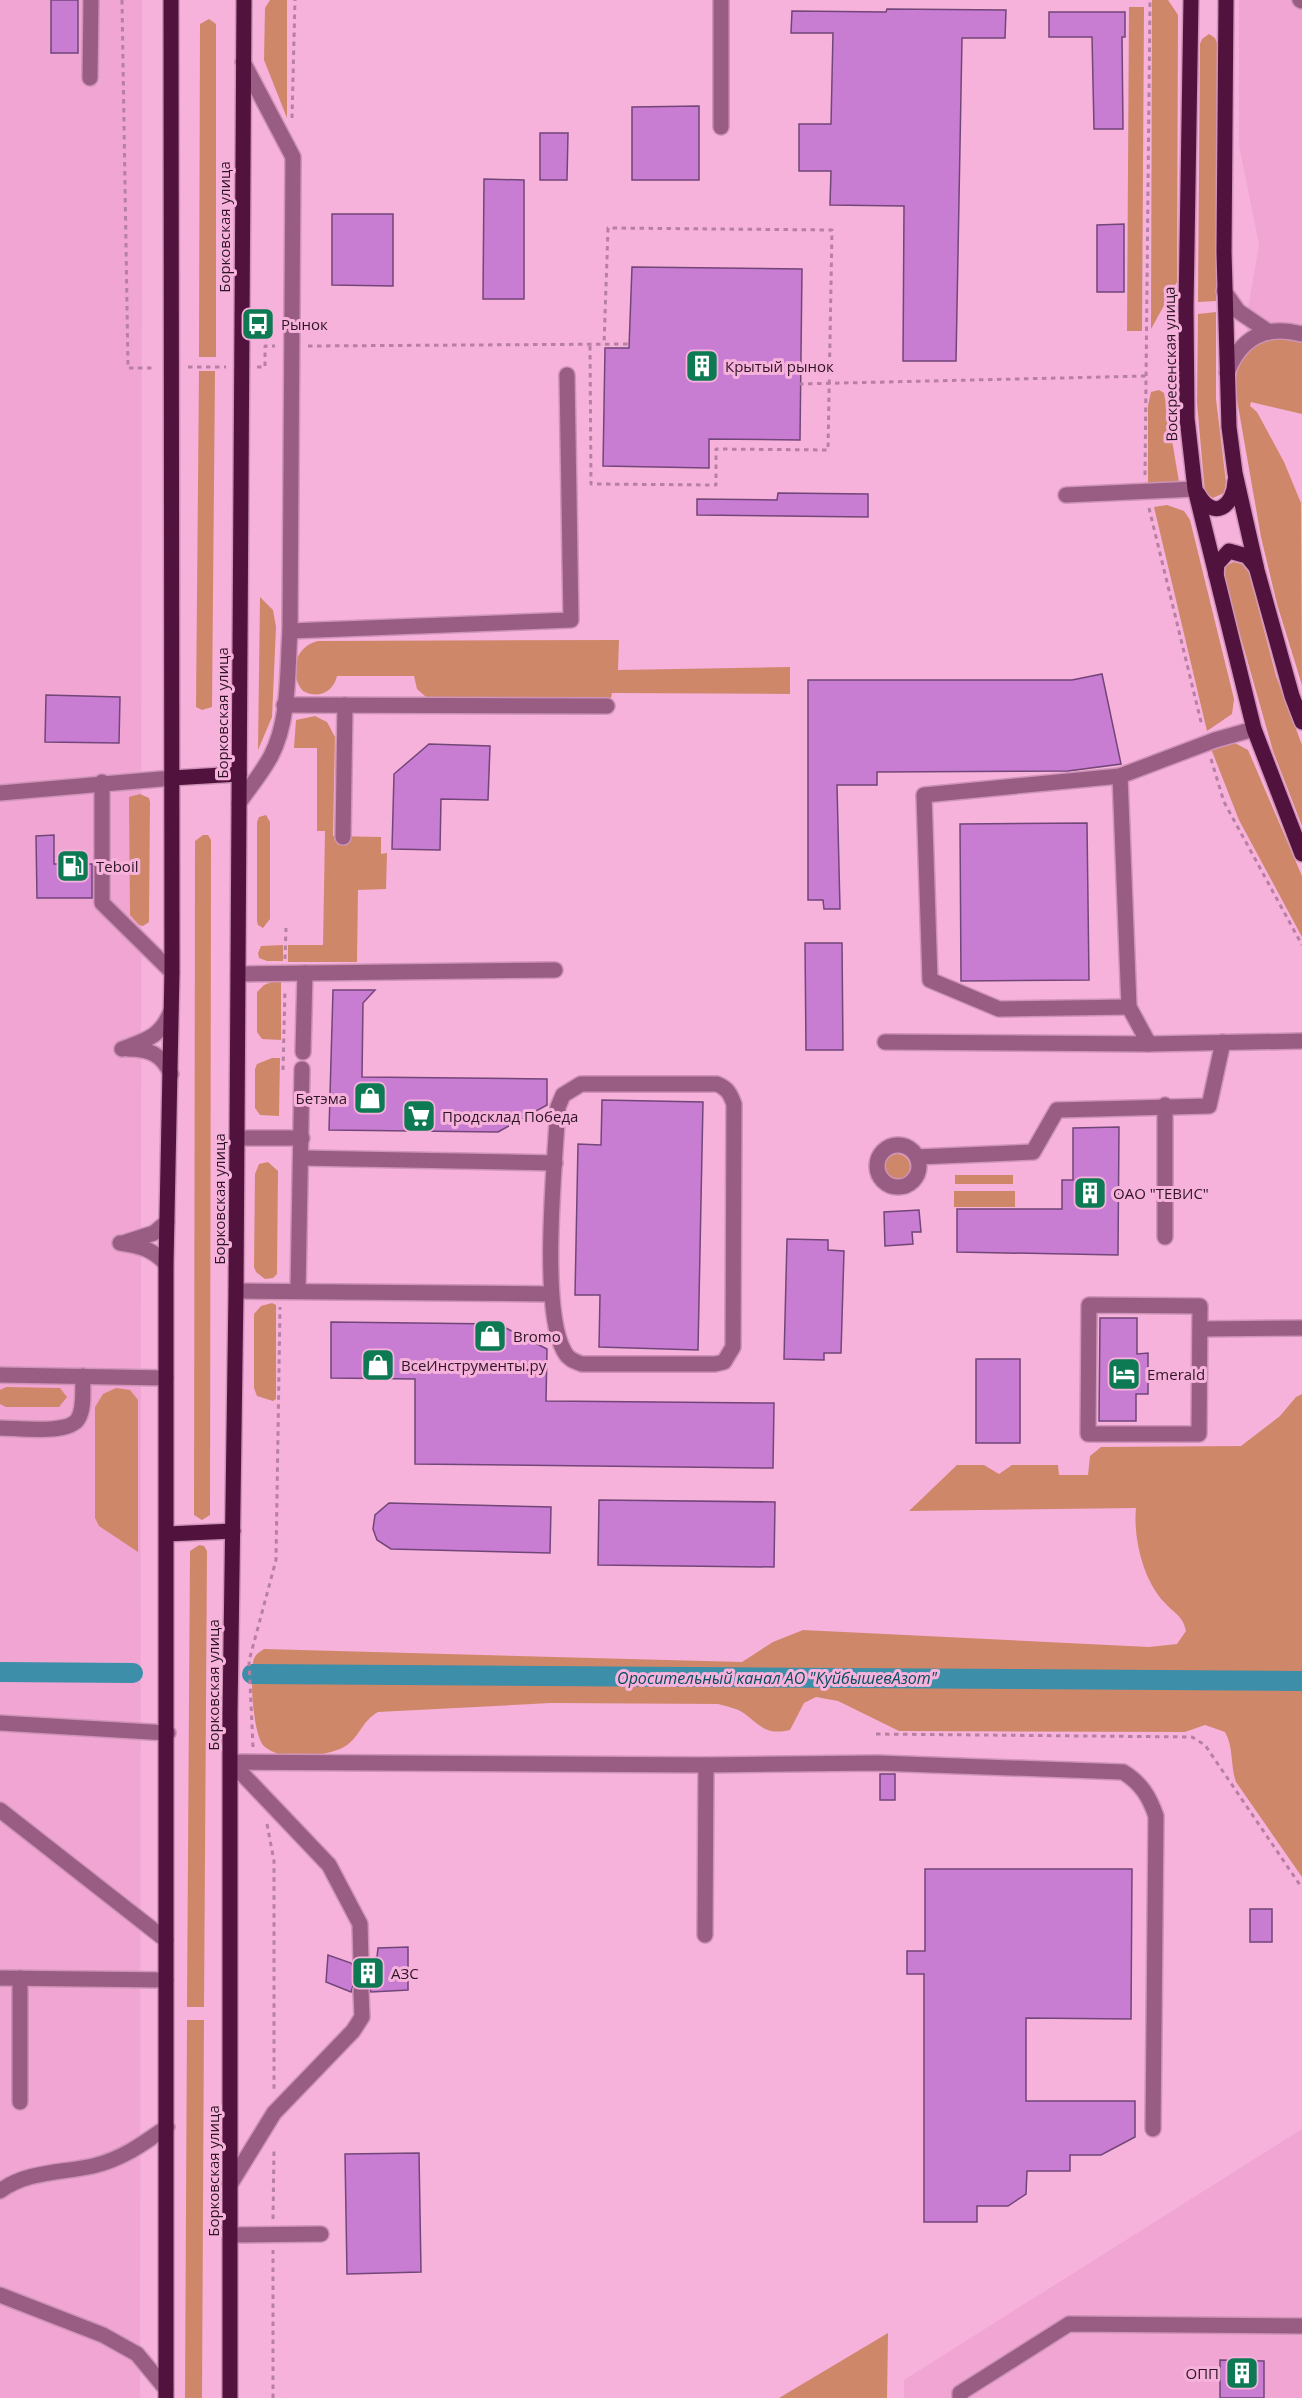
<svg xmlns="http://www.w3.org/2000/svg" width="1302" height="2398" font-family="'Open Sans',sans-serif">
  <rect width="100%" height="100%" fill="#f6b2db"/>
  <g fill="#f0a5d3">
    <polygon points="0,0 142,0 140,2398 0,2398"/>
    <polygon points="1239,0 1302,0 1302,402 1247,401 1247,314 1259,245 1239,145"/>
    <polygon points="1302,2129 1302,2398 904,2398 904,2380"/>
  </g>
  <g fill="#cf876a">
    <polygon points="270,0 287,0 287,118 264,60 265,8"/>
    <polygon points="1152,0 1168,0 1178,15 1177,282 1151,329"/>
    <polygon points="1129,7 1144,7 1142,331 1127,331"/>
    <polygon points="209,19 216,24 216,357 199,357 200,24"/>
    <polygon points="1209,34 1215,38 1217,43 1216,301 1198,302 1200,44 1202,39"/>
    <polygon points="1216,312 1216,399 1226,482 1224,493 1213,498 1205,493 1197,403 1198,314"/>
    <polygon points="1285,338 1302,342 1302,414 1251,402 1250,406 1257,412 1284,462 1301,503 1302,685 1277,604 1261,537 1237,400 1235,372 1244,351 1265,339"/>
    <polygon points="199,371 215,371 212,707 202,710 196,707"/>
    <polygon points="1159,390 1164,393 1179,482 1152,485 1148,483 1148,406 1151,392"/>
    <polygon points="1167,505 1184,511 1190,520 1234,699 1232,714 1207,731 1154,507"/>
    <polygon points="1233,562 1242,564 1249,573 1276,676 1302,745 1302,826 1273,751 1224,578 1226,566"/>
    <polygon points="260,597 273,610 276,627 272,717 258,750"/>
    <path d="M619 640 618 670 790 667V694L612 693 611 698 426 697 417 689 414 676H337C333 693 318 699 303 691 288 674 295 646 318 641Z"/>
    <polygon points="315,716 327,722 335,737 333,836 381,837 381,854 387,853 386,889 358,890 357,962 288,962 288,945 323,945 325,831 317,831 317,748 294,748 296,720"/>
    <polygon points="1233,742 1248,750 1302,876 1302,937 1239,820 1210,746"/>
    <polygon points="140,794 149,798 150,802 149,922 143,926 139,925 130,915 129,797"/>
    <polygon points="266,815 270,822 270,919 263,928 258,925 257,921 257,822 259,817"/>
    <polygon points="203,835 208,835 211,840 210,1515 202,1520 194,1515 195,841"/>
    <polygon points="283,945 283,961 267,961 259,958 258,953 261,946"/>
    <polygon points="274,981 281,981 281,1040 262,1039 257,1032 257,992 264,985"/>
    <polygon points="272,1058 280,1058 279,1116 260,1115 255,1108 255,1069 257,1064"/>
    <circle cx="897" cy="1167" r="13"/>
    <polygon points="268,1162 278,1171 277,1274 273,1278 265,1279 256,1272 254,1267 255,1174 259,1164"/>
    <rect x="955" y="1175" width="58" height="9"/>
    <rect x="954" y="1191" width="61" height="16"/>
    <polygon points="272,1303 276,1305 276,1399 273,1401 257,1396 254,1388 254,1314 261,1306"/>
    <polygon points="6,1387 60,1388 67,1397 59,1407 6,1407 0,1404 0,1390"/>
    <polygon points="116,1388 130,1390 138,1400 138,1552 99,1526 95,1518 95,1407 103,1394"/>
    <path d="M1302 1394V1877L1236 1782C1230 1765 1234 1748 1225 1732L1205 1725 1185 1732 899 1731 838 1701 816 1697 804 1703 790 1730C764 1736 760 1724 742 1712 735 1708 725 1706 718 1704L551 1703 378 1712C362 1721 360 1736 347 1745 334 1755 294 1759 279 1754 275 1753 266 1749 263 1745 253 1732 250 1679 253 1663 254 1655 258 1653 264 1649L742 1662 773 1642 803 1630 1149 1647 1177 1644 1186 1631C1183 1616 1175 1614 1165 1603 1143 1581 1133 1537 1136 1508L909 1511 957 1465H984L999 1474 1012 1465H1058L1059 1475H1088L1090 1456 1101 1447 1241 1446 1280 1416 1296 1397Z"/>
    <polygon points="199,1545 204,1546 207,1551 204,2007 187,2007 190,1551"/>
    <polygon points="187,2020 204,2020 202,2398 185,2398"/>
    <polygon points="888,2333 887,2398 779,2398"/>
  </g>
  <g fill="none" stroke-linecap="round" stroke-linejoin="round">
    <g stroke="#3d8ea9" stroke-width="20">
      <polyline points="0,1672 133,1673"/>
      <polyline points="252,1674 1302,1681"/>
    </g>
  </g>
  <g fill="#c87dd3" stroke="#724678" stroke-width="1.5">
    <rect x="51" y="0" width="27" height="53"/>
    <polygon points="887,9 1006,10 1005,38 962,38 956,361 903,361 904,206 830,205 831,171 799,171 799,124 831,124 833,33 791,33 792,11 886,12"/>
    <polygon points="1049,12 1125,12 1125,37 1122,37 1123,129 1094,129 1092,37 1049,37"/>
    <polygon points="699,106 699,180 632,180 632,107"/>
    <polygon points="540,133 568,133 567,180 540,180"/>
    <polygon points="484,179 524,180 524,299 483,299"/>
    <polygon points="332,214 393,214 393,286 332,285"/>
    <polygon points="1124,224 1124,292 1097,292 1097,225"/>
    <polygon points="632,267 802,269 800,440 709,439 709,468 603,466 605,348 629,348"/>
    <polygon points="778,493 868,494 868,517 697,515 697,499 777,500"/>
    <polygon points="1102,674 1121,764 1068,771 877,772 877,785 837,785 840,909 824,909 823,900 808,900 808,680 1072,680"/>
    <polygon points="46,695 120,697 119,743 45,742"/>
    <polygon points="429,744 490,746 488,800 441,799 440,850 392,849 394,774"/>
    <polygon points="1087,823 1089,980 961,981 960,824"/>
    <polygon points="54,835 54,864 92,864 92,898 37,898 36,836"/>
    <polygon points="805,943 842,943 843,1050 806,1050"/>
    <polygon points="333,990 375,990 363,1003 362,1077 547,1079 547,1105 498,1132 329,1130"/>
    <polygon points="602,1100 703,1102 698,1350 599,1347 600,1295 575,1295 578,1144 601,1145"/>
    <polygon points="1119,1127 1118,1255 957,1252 957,1209 1062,1209 1062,1180 1073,1180 1073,1128"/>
    <polygon points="919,1210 921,1232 912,1232 913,1244 885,1246 884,1212"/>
    <polygon points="787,1239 828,1240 828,1250 844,1251 841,1353 824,1353 824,1360 784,1359"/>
    <polygon points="1100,1318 1137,1318 1137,1354 1148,1353 1148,1394 1136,1394 1136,1421 1099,1421"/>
    <polygon points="331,1322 498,1324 547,1349 546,1401 774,1403 773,1468 415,1464 415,1379 331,1378"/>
    <rect x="976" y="1359" width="44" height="84"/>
    <polygon points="599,1500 775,1502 774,1567 598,1565"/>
    <polygon points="389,1503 551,1507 550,1553 391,1549 377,1540 373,1529 375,1515"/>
    <rect x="880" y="1774" width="15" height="26"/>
    <polygon points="925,1869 1132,1869 1131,2019 1026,2018 1026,2101 1135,2101 1135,2137 1101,2155 1070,2155 1070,2171 1027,2171 1026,2194 1008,2206 977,2206 977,2222 924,2222 924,1974 907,1974 907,1951 925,1951"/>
    <rect x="1250" y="1909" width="22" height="33"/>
    <polygon points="408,1947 408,1990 371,1992 369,1985 360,1981 353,1986 351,1992 326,1982 328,1955 351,1963 356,1971 362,1973 369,1968 371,1959 377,1957 378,1948"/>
    <polygon points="419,2153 421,2272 347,2274 345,2154"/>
    <polygon points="1220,2360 1264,2361 1264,2398 1220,2398"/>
  </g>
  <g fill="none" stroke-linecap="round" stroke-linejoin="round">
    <polyline stroke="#ce93b7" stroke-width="15" stroke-dasharray="15 8" stroke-linecap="butt" points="361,1963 361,1991"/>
    <defs>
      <g id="minor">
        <polyline points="1300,0 1302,1"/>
        <polyline points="90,78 91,0"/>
        <polyline points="721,127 721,0"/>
        <polyline points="1224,291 1238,311 1269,332"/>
        <path d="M1227 373C1240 338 1265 324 1302 334"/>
        <polyline points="1066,495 1195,489"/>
        <polyline points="290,631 571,620 567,375"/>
        <polyline points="284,705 607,706"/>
        <polyline points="1120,776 924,795 930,980 999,1009 1129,1007"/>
        <polyline points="102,782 102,903 172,972"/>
        <polyline points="0,793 172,778"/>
        <path d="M239 803C249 788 262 773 271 756 290 720 287 671 290 631L293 157 243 62"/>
        <polyline points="343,837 345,705"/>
        <polyline points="238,974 555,970"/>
        <polyline points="885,1042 1149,1044 1302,1041"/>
        <polyline points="1149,1044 1129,1007 1120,776 1215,740 1254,729"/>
        <path d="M122 1049C146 1040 161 1037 171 1011"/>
        <path d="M128 1049C149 1049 162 1054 171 1074"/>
        <polyline points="303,1052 305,973"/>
        <path d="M581 1084H717C727 1088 730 1093 734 1104L733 1347 724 1362 715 1364H582C574 1361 568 1359 564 1351 540 1308 555 1161 558 1107L563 1095Z"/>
        <polyline points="1165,1105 1165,1237"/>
        <polyline points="237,1138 302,1138"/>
        <circle cx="898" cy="1166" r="21"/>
        <polyline points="917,1157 1033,1152 1057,1110 1209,1106 1223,1042"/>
        <polyline points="301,1158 555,1163"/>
        <polyline points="126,1242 154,1233 167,1222"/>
        <path d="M120 1243C140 1246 153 1249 166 1264"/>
        <polyline points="236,1291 551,1294"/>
        <polyline points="298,1291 302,1069"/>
        <polygon points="1089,1305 1200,1306 1199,1434 1088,1434"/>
        <polyline points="1200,1329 1302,1328"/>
        <polyline points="0,1375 166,1378"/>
        <path d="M0 1428C18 1428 68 1435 78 1419 85 1408 82 1389 83 1376"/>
        <polyline points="0,1723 168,1733"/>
        <path d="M231 1762 706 1765 878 1763 1123 1772C1141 1783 1149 1796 1156 1816L1153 2129"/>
        <polyline points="231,1762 329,1865 360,1924 361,1963"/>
        <polyline points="0,1810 166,1940"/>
        <polyline points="705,1935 706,1765"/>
        <polyline points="0,1978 166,1980"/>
        <polyline points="20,2102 20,1978"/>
        <polyline points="231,2183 274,2113 353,2031 362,2017 361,1991"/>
        <path d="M0 2191C27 2171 61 2173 93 2166 122 2159 143 2144 167 2127"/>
        <polyline points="231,2235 321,2234"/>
        <polyline points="0,2295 103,2335 137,2354 166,2389"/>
        <polyline points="960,2398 960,2393 1069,2324 1302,2326"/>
      </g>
      <g id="major">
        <polyline points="1191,0 1186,308 1187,418 1195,489 1254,729 1302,854"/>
        <polyline points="1226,0 1224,252 1229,427 1235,473 1257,570 1292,696 1302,722"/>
        <path d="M1198 494C1213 521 1234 507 1235 481"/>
        <polyline points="1216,575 1217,564 1229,551 1247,556 1256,567"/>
        <polyline points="172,778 239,774"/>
        <polyline points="167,1534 233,1531"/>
        <polyline points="166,2398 166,1264 172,972 171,0"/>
        <polyline points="230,2398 230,1714 236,1291 244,0"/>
      </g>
    </defs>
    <use href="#minor" stroke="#ce93b7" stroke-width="18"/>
    <use href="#major" stroke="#ce93b7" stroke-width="18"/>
    <g stroke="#b780a2" stroke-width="3" stroke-dasharray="4.5 4.5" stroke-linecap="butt">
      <polyline points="122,0 128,368 154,368"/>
      <polyline points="292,118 295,0"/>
      <polyline points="308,346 630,344"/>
      <polyline points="590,346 591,484 716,485 716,449 828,450 832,230 608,228 604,345"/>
      <polyline points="188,367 226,367"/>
      <polyline points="257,367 265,367 265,346 275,346"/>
      <polyline points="799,384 1146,376"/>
      <polyline points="1145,475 1150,0"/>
      <polyline points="1149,508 1202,726"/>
      <polyline points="1211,759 1224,802 1302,945"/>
      <polyline points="285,959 286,928"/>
      <polyline points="283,1070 285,989"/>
      <polyline points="876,1734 1192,1737 1205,1745 1302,1888"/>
      <polyline points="253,1747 249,1661 276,1560 280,1307"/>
      <polyline points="267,1824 274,1861 274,2090"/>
      <polyline points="273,2219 274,2148"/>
      <polyline points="273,2398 273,2250"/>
    </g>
    <use href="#minor" stroke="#995d83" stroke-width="15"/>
    <use href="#major" stroke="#51133e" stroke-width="15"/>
  </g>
  <defs>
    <symbol id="bus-square" viewBox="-11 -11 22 22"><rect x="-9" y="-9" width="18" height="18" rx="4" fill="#0e7a54" stroke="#f6b2db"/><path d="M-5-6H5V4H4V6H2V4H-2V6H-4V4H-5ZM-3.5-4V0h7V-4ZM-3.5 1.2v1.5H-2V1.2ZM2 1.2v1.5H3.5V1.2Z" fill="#fff"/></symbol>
    <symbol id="building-square" viewBox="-11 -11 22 22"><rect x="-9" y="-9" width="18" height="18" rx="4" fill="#0e7a54" stroke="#f6b2db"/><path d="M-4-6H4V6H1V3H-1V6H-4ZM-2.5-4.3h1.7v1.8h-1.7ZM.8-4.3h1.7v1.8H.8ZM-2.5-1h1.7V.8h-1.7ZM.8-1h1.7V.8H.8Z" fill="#fff"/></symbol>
    <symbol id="fuel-square" viewBox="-11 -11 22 22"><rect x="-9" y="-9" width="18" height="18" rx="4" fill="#0e7a54" stroke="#f6b2db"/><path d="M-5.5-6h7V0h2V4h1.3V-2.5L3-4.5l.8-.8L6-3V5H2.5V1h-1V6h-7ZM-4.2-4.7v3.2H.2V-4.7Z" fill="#fff"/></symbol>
    <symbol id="shop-square" viewBox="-11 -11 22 22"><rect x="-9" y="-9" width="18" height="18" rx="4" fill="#0e7a54" stroke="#f6b2db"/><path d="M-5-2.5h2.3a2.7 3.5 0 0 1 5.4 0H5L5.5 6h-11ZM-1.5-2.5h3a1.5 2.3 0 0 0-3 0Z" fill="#fff"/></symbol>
    <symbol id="supermarket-square" viewBox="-11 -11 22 22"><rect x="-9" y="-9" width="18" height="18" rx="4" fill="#0e7a54" stroke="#f6b2db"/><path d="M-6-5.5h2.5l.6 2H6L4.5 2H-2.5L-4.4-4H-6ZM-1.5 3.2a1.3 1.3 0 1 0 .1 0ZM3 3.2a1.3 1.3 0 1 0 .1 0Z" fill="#fff"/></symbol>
    <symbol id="hotel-square" viewBox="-11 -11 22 22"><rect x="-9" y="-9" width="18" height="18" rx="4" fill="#0e7a54" stroke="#f6b2db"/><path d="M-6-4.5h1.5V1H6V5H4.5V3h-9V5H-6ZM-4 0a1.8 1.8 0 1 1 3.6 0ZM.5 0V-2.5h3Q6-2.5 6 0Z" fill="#fff"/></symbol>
  </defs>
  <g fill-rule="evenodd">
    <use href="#bus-square" x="239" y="305" width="38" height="38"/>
    <use href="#building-square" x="683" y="347" width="38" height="38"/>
    <use href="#fuel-square" x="54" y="847" width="38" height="38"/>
    <use href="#shop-square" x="351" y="1079" width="38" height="38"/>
    <use href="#supermarket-square" x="400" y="1097" width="38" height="38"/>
    <use href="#building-square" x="1071" y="1174" width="38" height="38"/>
    <use href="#shop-square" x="471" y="1317" width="38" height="38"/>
    <use href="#shop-square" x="359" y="1346" width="38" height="38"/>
    <use href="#hotel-square" x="1105" y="1355" width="38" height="38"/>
    <use href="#building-square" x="349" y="1954" width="38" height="38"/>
    <use href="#building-square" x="1223" y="2354" width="38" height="38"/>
  </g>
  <g text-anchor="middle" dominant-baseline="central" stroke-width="6" stroke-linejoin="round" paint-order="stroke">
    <g font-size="15" fill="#2e1525" stroke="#f6b2db">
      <text transform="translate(224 227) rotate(-90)">Борковская улица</text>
      <text transform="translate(1170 364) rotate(-91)">Воскресенская улица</text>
      <text transform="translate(222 713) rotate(-90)">Борковская улица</text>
      <text transform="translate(219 1199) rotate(-90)">Борковская улица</text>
      <text transform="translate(213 1685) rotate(-90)">Борковская улица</text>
      <text transform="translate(213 2171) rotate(-90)">Борковская улица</text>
    </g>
    <g font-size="15" fill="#2e1525" stroke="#f6b2db" text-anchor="start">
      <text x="281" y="324">Рынок</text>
      <text x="725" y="366">Крытый рынок</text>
      <text x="96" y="866">Teboil</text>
      <text x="347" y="1098" text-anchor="end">Бетэма</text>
      <text x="442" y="1116">Продсклад Победа</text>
      <text x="1113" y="1193">ОАО "ТЕВИС"</text>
      <text x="513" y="1336">Bromo</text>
      <text x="401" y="1365">ВсеИнструменты.ру</text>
      <text x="1147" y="1374">Emerald</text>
      <text x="391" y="1973">АЗС</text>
      <text x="1219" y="2373" text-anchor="end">ОПП</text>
    </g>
    <g font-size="16" font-style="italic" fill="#054d60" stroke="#f6b2db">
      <text x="777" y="1678">Оросительный канал АО "КуйбышевАзот"</text>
    </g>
  </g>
</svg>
